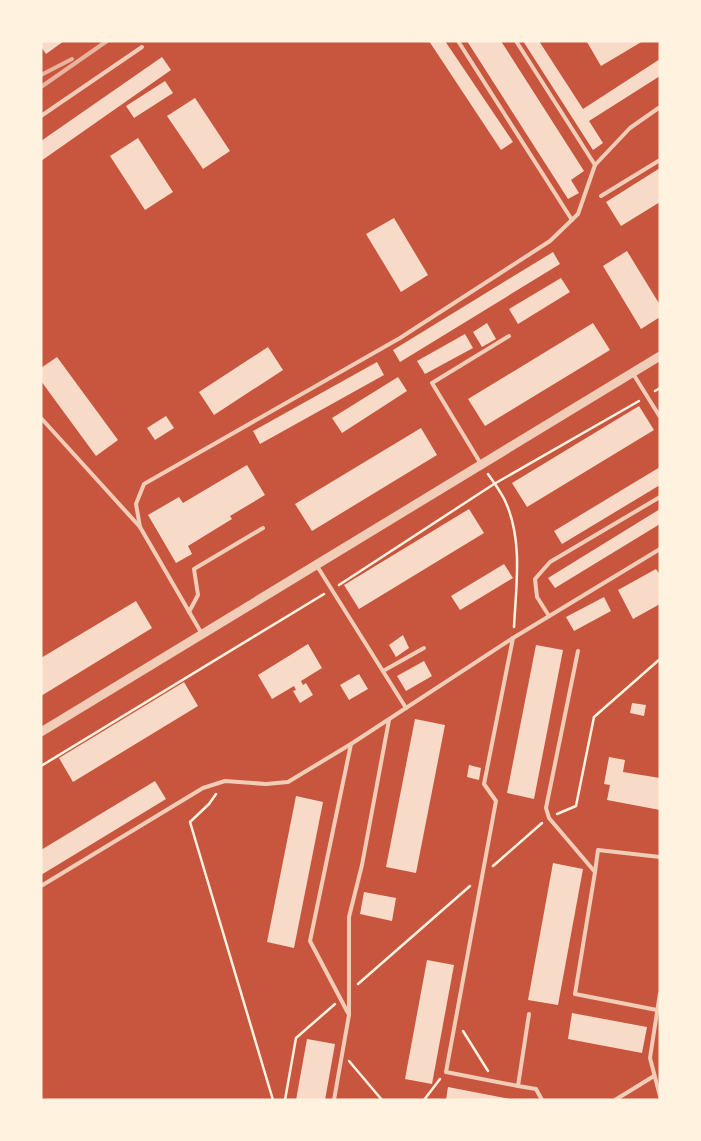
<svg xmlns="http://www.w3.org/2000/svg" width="701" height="1141" font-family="Helvetica,sans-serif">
  <rect width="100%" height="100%" fill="#c8553d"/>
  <g fill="#f7dbc8">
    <polygon points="41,41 64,41 46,54 41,47"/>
    <polygon points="429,41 445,41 513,142 501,150"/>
    <polygon points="467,41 501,41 584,171 571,180 579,193 568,199"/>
    <polygon points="523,41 539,41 583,109 660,59 660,76 589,121 603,143 593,150"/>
    <polygon points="643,41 601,66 587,42 588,41"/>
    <polygon points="162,57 171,70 41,161 41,141"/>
    <polygon points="165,81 173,93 134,118 126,106"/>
    <polygon points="195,98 230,151 203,169 167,116"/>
    <polygon points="138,138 173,192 145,210 110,156"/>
    <polygon points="660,168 660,202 621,226 606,202"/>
    <polygon points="394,218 428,275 401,292 366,234"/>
    <polygon points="627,251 660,305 660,317 641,329 603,266"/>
    <polygon points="553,252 560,264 400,362 393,350"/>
    <polygon points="561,278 570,292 518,324 509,309"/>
    <polygon points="487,323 496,339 482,347 473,332"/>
    <polygon points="593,323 610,350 485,426 468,399"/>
    <polygon points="465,334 473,348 425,374 417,361"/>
    <polygon points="268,347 283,370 214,415 199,392"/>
    <polygon points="57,357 118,440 96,456 41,381 41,368"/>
    <polygon points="377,362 384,375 260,444 253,431"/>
    <polygon points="398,377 407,391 342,433 332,418"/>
    <polygon points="639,406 654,430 527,507 512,483"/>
    <polygon points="166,416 174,428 155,440 147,428"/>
    <polygon points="421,428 437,455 312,531 295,504"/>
    <polygon points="247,465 265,495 230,516 232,519 188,546 192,554 176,563 148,515 179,497 183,503"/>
    <polygon points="660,467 660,485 562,544 554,531"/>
    <polygon points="469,509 484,533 359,609 344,585"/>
    <polygon points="660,509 660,524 555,588 548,578"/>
    <polygon points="504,564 513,578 460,610 451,596"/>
    <polygon points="656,569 660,575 660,604 633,619 618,590"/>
    <polygon points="604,597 611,611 574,631 566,617"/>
    <polygon points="136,601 152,628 41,696 41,658"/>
    <polygon points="403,635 409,648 396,657 389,645"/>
    <polygon points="308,644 322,668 301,681 303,685 306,683 313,695 300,703 293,691 296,690 294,686 272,699 258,675"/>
    <polygon points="536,645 563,650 534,799 507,793"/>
    <polygon points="424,661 432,676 406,691 397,676"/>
    <polygon points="359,674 368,689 349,700 340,685"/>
    <polygon points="184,682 198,706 73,782 59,758"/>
    <polygon points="632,703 646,705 644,716 630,713"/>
    <polygon points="415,719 445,725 416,873 386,867"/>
    <polygon points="609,757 625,760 623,772 660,778 660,810 607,800 610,785 604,784"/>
    <polygon points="469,765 481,768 479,780 467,777"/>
    <polygon points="155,781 166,799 41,875 41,850"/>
    <polygon points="296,796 323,802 294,948 267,942"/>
    <polygon points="553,863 583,869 558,1005 528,1000"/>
    <polygon points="364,892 396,898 392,921 360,914"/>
    <polygon points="427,960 454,965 432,1084 405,1079"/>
    <polygon points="572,1013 647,1027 642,1053 568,1039"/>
    <polygon points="307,1039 335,1044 325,1100 296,1100"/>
    <polygon points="448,1087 510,1099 510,1100 446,1100"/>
  </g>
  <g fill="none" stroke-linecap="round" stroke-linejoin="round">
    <g stroke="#fff3e0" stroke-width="2.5">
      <polyline points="655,391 660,388"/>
      <path d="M488 474C494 483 502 493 506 503 523 541 516 587 514 627"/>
      <polyline points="339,585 494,484 639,401"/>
      <polyline points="41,766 324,594"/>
      <polyline points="216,794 209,804 190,822 273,1100"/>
      <polyline points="557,814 576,806 594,717 660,659"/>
      <polyline points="493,866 542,823"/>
      <polyline points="358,984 470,886"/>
      <polyline points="463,1031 488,1071"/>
      <polyline points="349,1061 382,1100"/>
      <polyline points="285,1100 296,1038 335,1004"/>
      <polyline points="424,1100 440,1079"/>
    </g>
    <g stroke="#f1ccb7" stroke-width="4">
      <polyline points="458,41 572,220"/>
      <polyline points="516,41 595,165"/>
      <polyline points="41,116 142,47"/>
      <polyline points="601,196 660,160"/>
      <polyline points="632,372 660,417"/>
      <polyline points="41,418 140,527"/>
      <polyline points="481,464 432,383 509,336"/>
      <polyline points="317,566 406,708"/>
      <polyline points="189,612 198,595 194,569 263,528"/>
      <polyline points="549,616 537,597 535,579 550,562 660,497"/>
      <polyline points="202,634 140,527 136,504 144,484 400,338 550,241 578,214 595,165 630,128 660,107"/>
      <polyline points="513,638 484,784 496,801 446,1072 518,1086"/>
      <polyline points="578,651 546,808 549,818 595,872 575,994 657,1010"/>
      <polyline points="383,671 424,648"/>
      <polyline points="595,872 598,850 660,857"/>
      <polyline points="41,886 203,788 225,781 266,784 288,782 351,744 513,638 660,549"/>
      <polyline points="660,993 650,1058 660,1096"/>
      <polyline points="348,1013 310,941 351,744"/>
      <polyline points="529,1014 518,1086 536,1089 542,1100"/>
      <polyline points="334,1100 349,1015 349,917 362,865 389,720"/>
      <polyline points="615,1100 654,1076"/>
    </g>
    <polyline stroke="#f1ccb7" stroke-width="9" points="41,732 660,356"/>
    <g stroke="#e9b49f" stroke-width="4">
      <polyline points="41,75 72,59"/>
      <polyline points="41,87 107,41"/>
    </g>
  </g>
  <rect width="701" height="1141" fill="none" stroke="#fff3e0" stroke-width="85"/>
</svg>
